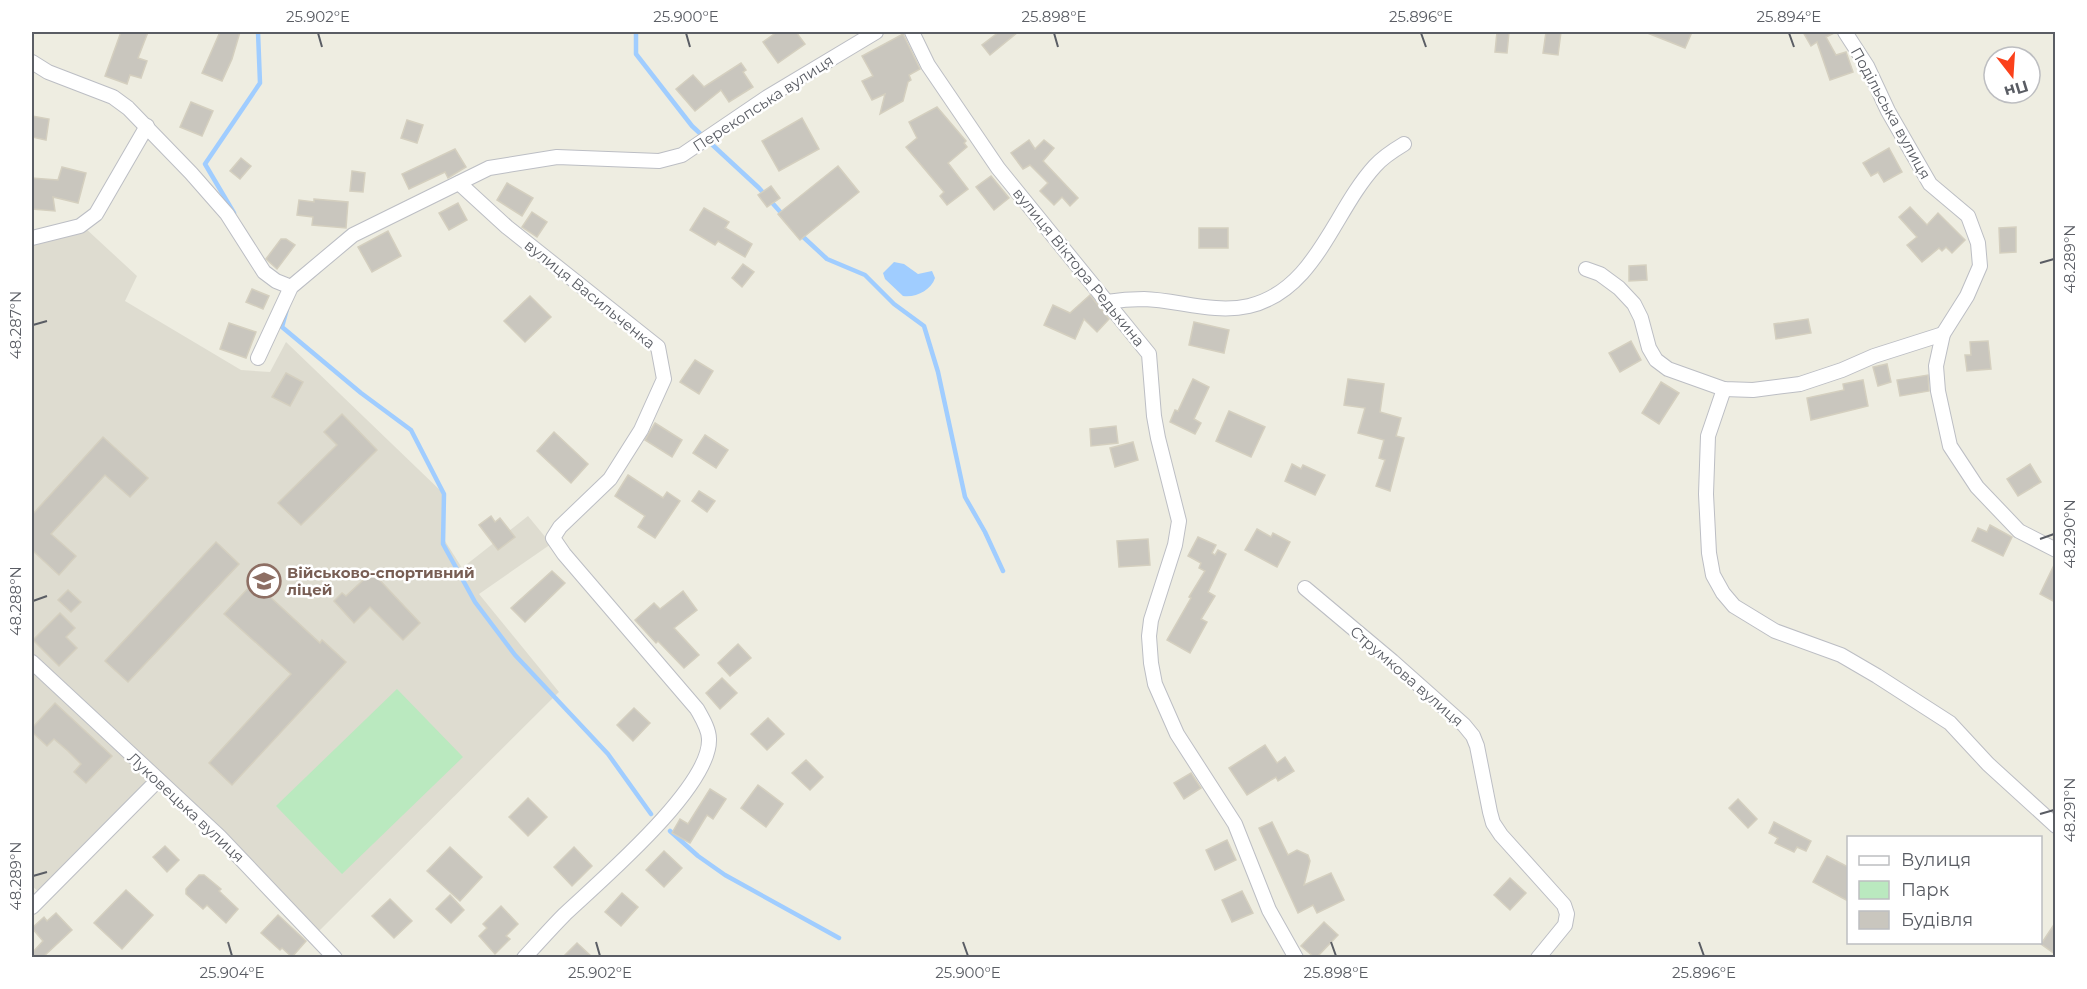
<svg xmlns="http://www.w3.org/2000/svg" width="2087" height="989" font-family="Montserrat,sans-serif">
  <rect width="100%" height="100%" fill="#eeede1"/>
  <polygon fill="#dedcd0" points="84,227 137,276 125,301 241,370 270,372 286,342 444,494 445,541 462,568 528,516 551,544 479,594 559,692 318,932 159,777 40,893 32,886 32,239"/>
  <polygon fill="#bae9bf" points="397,689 463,757 342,874 276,806"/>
  <path fill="#a0cdff" d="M894 262 904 264 918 274 932 271 935 278C931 290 916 298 903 296L885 279 883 273Z"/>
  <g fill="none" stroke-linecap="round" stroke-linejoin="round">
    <g stroke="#a0cdff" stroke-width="4.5">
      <polyline points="636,32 636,54 692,126 759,188 783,215"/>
      <polyline points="234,213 205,164 260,83 258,32"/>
      <polyline points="800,234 827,259 865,275 894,304 924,326 938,372 965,497 985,532 1003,571"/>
      <polyline points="287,309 282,327 361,393 411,430 444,494 443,544 475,602 515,655 608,754 651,814"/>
      <polyline points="670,831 698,856 725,875 839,938"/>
    </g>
  </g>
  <g fill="#c9c6be" stroke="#d4cfbf" stroke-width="1.5">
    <polygon points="121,32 148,32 138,58 147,61 141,78 130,75 127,84 105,76"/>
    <polygon points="220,32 240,32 232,59 222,81 202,73"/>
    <polygon points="777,32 796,32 805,44 778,63 763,42"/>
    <polygon points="999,32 1018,32 990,55 982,45"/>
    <polygon points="1497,32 1509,32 1507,53 1495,52"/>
    <polygon points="1546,32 1561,32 1558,55 1543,53"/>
    <polygon points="1645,32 1692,32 1685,48"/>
    <polygon points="1803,32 1836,32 1826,37 1836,55 1846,52 1853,72 1830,80 1817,42 1811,46"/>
    <polygon points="903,34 920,69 909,75 911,80 908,82 903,101 880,114 885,94 872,100 862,81 873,76 862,56"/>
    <polygon points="741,63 746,70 743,72 753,87 729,102 721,90 695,111 676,89 693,75 704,87"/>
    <polygon points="191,102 213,111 202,136 180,127"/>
    <polygon points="937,107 966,141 964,143 967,147 948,163 968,189 947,205 940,196 944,192 906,147 917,138 909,122"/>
    <polygon points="32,116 49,119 46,140 32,137"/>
    <polygon points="802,118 819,149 779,171 762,141"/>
    <polygon points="407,120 423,125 417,143 401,138"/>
    <polygon points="1029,140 1035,149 1044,140 1054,148 1043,161 1078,198 1070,206 1062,197 1054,205 1040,191 1048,183 1030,165 1023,169 1011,153"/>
    <polygon points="1889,148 1902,172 1884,182 1878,172 1871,176 1863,163"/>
    <polygon points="455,149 466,167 448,178 445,172 409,189 402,174"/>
    <polygon points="241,158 251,166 240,179 230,171"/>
    <polygon points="838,166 859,192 800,240 778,214"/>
    <polygon points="62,167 86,173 78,203 53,197 55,211 32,209 32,178 58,180"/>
    <polygon points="352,171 365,173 363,192 350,191"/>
    <polygon points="991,176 1009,198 994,210 976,187"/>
    <polygon points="507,183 533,198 522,216 497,200"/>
    <polygon points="771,186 780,198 767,207 758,195"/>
    <polygon points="314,199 348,202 346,228 312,225 313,217 297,215 299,200 314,202"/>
    <polygon points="458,203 467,220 449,230 439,213"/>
    <polygon points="1910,207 1927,225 1938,213 1965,240 1952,253 1946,247 1942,251 1939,248 1922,262 1907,245 1917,237 1899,217"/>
    <polygon points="704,208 729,222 725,228 752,244 745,257 718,241 715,245 690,230"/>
    <polygon points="532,212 547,222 537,237 522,227"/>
    <polygon points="2016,227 2016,252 2000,253 1999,228"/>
    <rect x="1199" y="228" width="29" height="20"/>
    <polygon points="388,231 401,256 372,272 358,247"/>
    <polygon points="281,239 286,239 295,245 277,269 266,259"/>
    <polygon points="743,264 754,272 742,287 732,278"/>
    <polygon points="1646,265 1647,280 1629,281 1629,266"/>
    <polygon points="252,289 269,296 263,309 246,302"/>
    <polygon points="1090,295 1109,319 1097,332 1084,319 1075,339 1044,325 1053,305 1070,313"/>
    <polygon points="530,296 551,317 525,342 504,321"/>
    <polygon points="1808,319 1811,333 1776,339 1774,324"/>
    <polygon points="1194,322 1229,330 1224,353 1189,345"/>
    <polygon points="229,323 256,332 246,358 220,349"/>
    <polygon points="1631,341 1641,360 1620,372 1609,353"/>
    <polygon points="1988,341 1991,369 1967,371 1965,355 1971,355 1970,342"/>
    <polygon points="695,360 713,371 699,394 680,382"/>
    <polygon points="1887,364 1891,382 1878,386 1873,367"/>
    <polygon points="286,373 303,382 290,406 272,397"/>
    <polygon points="1928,375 1929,391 1900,396 1897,380"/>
    <polygon points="1193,379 1209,387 1194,419 1201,423 1195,434 1170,422 1175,410 1178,411"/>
    <polygon points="1348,379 1384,384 1380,412 1401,418 1396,436 1404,438 1390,491 1376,486 1385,460 1379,458 1384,440 1358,433 1365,408 1344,405"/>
    <polygon points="1863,380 1868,406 1811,420 1807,398 1844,390 1843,384"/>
    <polygon points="1661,382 1679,393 1659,424 1642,413"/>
    <polygon points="1229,411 1265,427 1251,457 1216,441"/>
    <polygon points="342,414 377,450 301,525 278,503 337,445 324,432"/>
    <polygon points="655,423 682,440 672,457 645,440"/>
    <polygon points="1116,426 1118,443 1091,446 1090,429"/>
    <polygon points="554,432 588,464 571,483 537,451"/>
    <polygon points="705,435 728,450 716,468 693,453"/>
    <polygon points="103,437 148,478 130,497 105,475 51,534 76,556 59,575 32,550 32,515"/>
    <polygon points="1133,442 1138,460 1115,467 1110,448"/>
    <polygon points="1292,464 1301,469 1303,465 1325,475 1315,495 1285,481"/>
    <polygon points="2030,464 2041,482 2018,496 2007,479"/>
    <polygon points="628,475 663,498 667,492 680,501 655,538 638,527 645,516 615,496"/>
    <polygon points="699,491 715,501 707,512 692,501"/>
    <polygon points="491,516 495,522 500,518 515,537 498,550 479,525"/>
    <polygon points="1990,525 2012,537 2003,556 1972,541 1978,528 1987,532"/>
    <polygon points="1257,529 1271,537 1273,533 1290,542 1277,567 1245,550"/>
    <polygon points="1198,537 1216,545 1212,553 1215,555 1218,550 1226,554 1208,592 1215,596 1201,619 1207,622 1190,653 1167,640 1191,598 1189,597 1205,571 1199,568 1201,563 1188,556"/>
    <polygon points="1148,539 1150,565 1119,567 1117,541"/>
    <polygon points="216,542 239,564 128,682 105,661"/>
    <polygon points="2055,563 2055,602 2040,594"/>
    <polygon points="552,571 565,583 525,622 511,608"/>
    <polygon points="372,572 420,623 403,640 370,607 354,623 334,601 342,593 346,596"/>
    <polygon points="254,582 320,643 322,640 346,662 232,785 209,763 291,674 224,614"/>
    <polygon points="68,590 81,602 71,612 58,600"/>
    <polygon points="683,591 697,610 674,628 699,655 684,668 658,641 656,643 635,620 654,603 660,609"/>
    <polygon points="60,613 75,628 66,637 77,648 59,666 33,640"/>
    <polygon points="738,644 751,658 730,676 718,663"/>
    <polygon points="722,678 737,693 720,709 706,693"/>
    <polygon points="55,703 112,756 86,783 74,772 81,764 68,751 54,739 47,746 32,732 32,728"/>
    <polygon points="634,708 650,723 633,741 617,725"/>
    <polygon points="768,718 784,734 767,750 751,734"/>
    <polygon points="1265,745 1277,763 1285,757 1294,771 1278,781 1276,777 1247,795 1229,768"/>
    <polygon points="806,760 823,777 810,790 792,773"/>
    <polygon points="1191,773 1201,788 1184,799 1174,783"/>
    <polygon points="758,785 783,804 766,827 741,808"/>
    <polygon points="710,789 726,799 713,819 707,815 690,843 672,833 680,819 688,824"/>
    <polygon points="528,798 547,817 528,836 509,817"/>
    <polygon points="1738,799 1757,819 1748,828 1729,808"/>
    <polygon points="1272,822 1288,855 1297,850 1308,855 1310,861 1304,885 1331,873 1344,900 1317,913 1313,905 1298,913 1259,828"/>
    <polygon points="1774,822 1811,841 1806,851 1797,847 1794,852 1775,843 1778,838 1769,833"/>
    <polygon points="1227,840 1236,860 1215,870 1206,850"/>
    <polygon points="165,846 179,860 167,872 153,857"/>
    <polygon points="450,847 482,877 460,901 427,871"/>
    <polygon points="574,847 592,866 572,886 554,867"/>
    <polygon points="664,851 682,868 664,887 646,870"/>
    <polygon points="1827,856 1848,867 1848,901 1813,882"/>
    <polygon points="199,875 204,875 221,889 219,891 238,909 226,923 207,905 203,909 186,894 186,889"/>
    <polygon points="1510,878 1526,893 1510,910 1494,895"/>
    <polygon points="126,890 153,915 122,949 94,923"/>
    <polygon points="1242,891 1253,913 1232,922 1222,900"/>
    <polygon points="622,893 638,907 621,926 605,912"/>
    <polygon points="450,895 464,910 451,923 436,909"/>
    <polygon points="390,899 412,921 394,938 372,916"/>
    <polygon points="501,906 518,924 506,936 510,939 495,954 479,936 487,928 483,924"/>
    <polygon points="56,913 72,930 43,957 32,957 32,953 43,941 32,928 44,917 47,921"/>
    <polygon points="278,915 306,941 292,957 282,948 280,950 261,933"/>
    <polygon points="1324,922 1338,935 1317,957 1314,957 1301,946"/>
    <polygon points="2055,923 2055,954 2041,944"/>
    <polygon points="577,943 592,957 563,957"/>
  </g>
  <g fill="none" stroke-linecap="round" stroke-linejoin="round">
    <defs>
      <g id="minor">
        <polyline points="912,32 928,65 998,168 1149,354 1154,416 1158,438 1179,521 1175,545 1151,620 1149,636 1151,663 1155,684 1177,734 1235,824 1269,910 1296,958"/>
        <polyline points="1845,32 1867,66 1888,111 1930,184 1968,216 1978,243 1980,266 1967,296 1943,334 1936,366 1938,391 1950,446 1977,487 2019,531 2056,550"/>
        <polyline points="32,62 48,72 113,97 128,108 191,173 227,214 264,272 276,281 291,287"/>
        <path d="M459 183 507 227 658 347 664 379 641 430 610 479 560 527 553 538 564 554 697 709C702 718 709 729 709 739 711 787 600 881 565 914 551 928 538 943 524 958"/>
        <polyline points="32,238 80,226 96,214 147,126"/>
        <polyline points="1586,269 1600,274 1619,288 1634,304 1641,318 1649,348 1656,360 1668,369 1724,389 1753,390 1800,384 1842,370 1874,356 1943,334"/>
        <path d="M1107 302C1119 300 1132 299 1144 299 1178 300 1214 314 1249 306 1316 290 1333 212 1375 166 1383 157 1394 150 1404 144"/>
        <polyline points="258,358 291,287 353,235 489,168 557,157 659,161 682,155 766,98 876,32"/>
        <polyline points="1724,389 1708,436 1706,494 1709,553 1713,575 1723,593 1734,606 1775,631 1841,655 1877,676 1950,723 1988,764 2056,826"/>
        <polyline points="1305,588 1392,661 1464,725 1473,736 1477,746 1490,812 1493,823 1501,835 1564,905 1567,914 1565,925 1538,958"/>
        <polyline points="32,662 219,836 335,958"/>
        <polyline points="32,907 158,780"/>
      </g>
    </defs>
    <use href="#minor" stroke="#bcbec4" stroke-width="16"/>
    <use href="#minor" stroke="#fff" stroke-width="14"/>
  </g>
  <path fill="none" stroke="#5a5d64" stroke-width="2" d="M318 33 322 47M686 33 690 47M1054 33 1058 47M1421 33 1426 47M1789 33 1794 47M2040 263 2054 259M33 325 47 321M2040 539 2054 534M33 601 47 596M2040 814 2054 810M33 876 47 872M228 942 232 956M596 942 600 956M963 942 968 956M1331 942 1336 956M1699 942 1704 956"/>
  <defs>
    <symbol id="school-ring" viewBox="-11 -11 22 22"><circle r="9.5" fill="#fff" stroke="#8d6e63" stroke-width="1.5"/><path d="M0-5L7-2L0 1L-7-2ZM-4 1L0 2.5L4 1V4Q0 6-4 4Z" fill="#8d6e63"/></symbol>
  </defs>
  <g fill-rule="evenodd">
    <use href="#school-ring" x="245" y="562" width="38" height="38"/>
  </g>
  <g text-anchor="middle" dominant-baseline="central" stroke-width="5" stroke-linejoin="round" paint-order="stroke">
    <g font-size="15" fill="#5a5d64" stroke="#fff">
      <text transform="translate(763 103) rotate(-33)">Перекопська вулиця</text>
      <text transform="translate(1891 113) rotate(61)">Подільська вулиця</text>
      <text transform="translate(1079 267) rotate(51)">вулиця Віктора Редькина</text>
      <text transform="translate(590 294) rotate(39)">вулиця Васильченка</text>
      <text transform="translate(1407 676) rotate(41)">Струмкова вулиця</text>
      <text transform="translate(186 807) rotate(43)">Луковецька вулиця</text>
    </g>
    <g font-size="15" font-weight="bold" fill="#785e54" stroke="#fff" text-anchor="start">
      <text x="287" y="572">Військово-спортивний<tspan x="287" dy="17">ліцей</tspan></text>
    </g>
  </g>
  <rect width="2087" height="989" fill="none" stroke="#ffffff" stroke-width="66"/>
  <rect x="1847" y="836" width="195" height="108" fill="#ffffff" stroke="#bdbec1" stroke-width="1.5"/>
  <rect x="1859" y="856" width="30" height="9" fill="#ffffff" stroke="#bdbec1" stroke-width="1.5"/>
  <text x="1901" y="866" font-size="18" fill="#5a5d64">Вулиця</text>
  <rect x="1859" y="881" width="30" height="18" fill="#bae9bf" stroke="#bdbec1" stroke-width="1.5"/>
  <text x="1901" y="896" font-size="18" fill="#5a5d64">Парк</text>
  <rect x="1859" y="911" width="30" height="18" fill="#c9c6be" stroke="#bdbec1" stroke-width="1.5"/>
  <text x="1901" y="926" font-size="18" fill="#5a5d64">Будівля</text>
  <g transform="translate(2012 75) rotate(163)"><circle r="28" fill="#ffffff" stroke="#bdbec1" stroke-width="1.5"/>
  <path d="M0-4.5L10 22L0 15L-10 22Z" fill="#fb411b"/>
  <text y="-9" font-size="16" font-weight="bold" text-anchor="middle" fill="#5a5d64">Пн</text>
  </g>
  <rect x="33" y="33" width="2021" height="923" fill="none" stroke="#5a5d64" stroke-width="2"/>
  <g font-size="15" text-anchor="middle" fill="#5a5d64">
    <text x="318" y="22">25.902°E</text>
    <text x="686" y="22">25.900°E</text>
    <text x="1054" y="22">25.898°E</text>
    <text x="1421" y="22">25.896°E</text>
    <text x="1789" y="22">25.894°E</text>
    <text transform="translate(2070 259) rotate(-90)" y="5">48.289°N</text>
    <text transform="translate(16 325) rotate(-90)" y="5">48.287°N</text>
    <text transform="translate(2070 534) rotate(-90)" y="5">48.290°N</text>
    <text transform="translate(16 601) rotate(-90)" y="5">48.288°N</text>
    <text transform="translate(2070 810) rotate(-90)" y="5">48.291°N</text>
    <text transform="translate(16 876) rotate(-90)" y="5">48.289°N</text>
    <text x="232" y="978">25.904°E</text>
    <text x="600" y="978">25.902°E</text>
    <text x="968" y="978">25.900°E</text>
    <text x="1336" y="978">25.898°E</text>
    <text x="1704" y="978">25.896°E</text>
  </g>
</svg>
